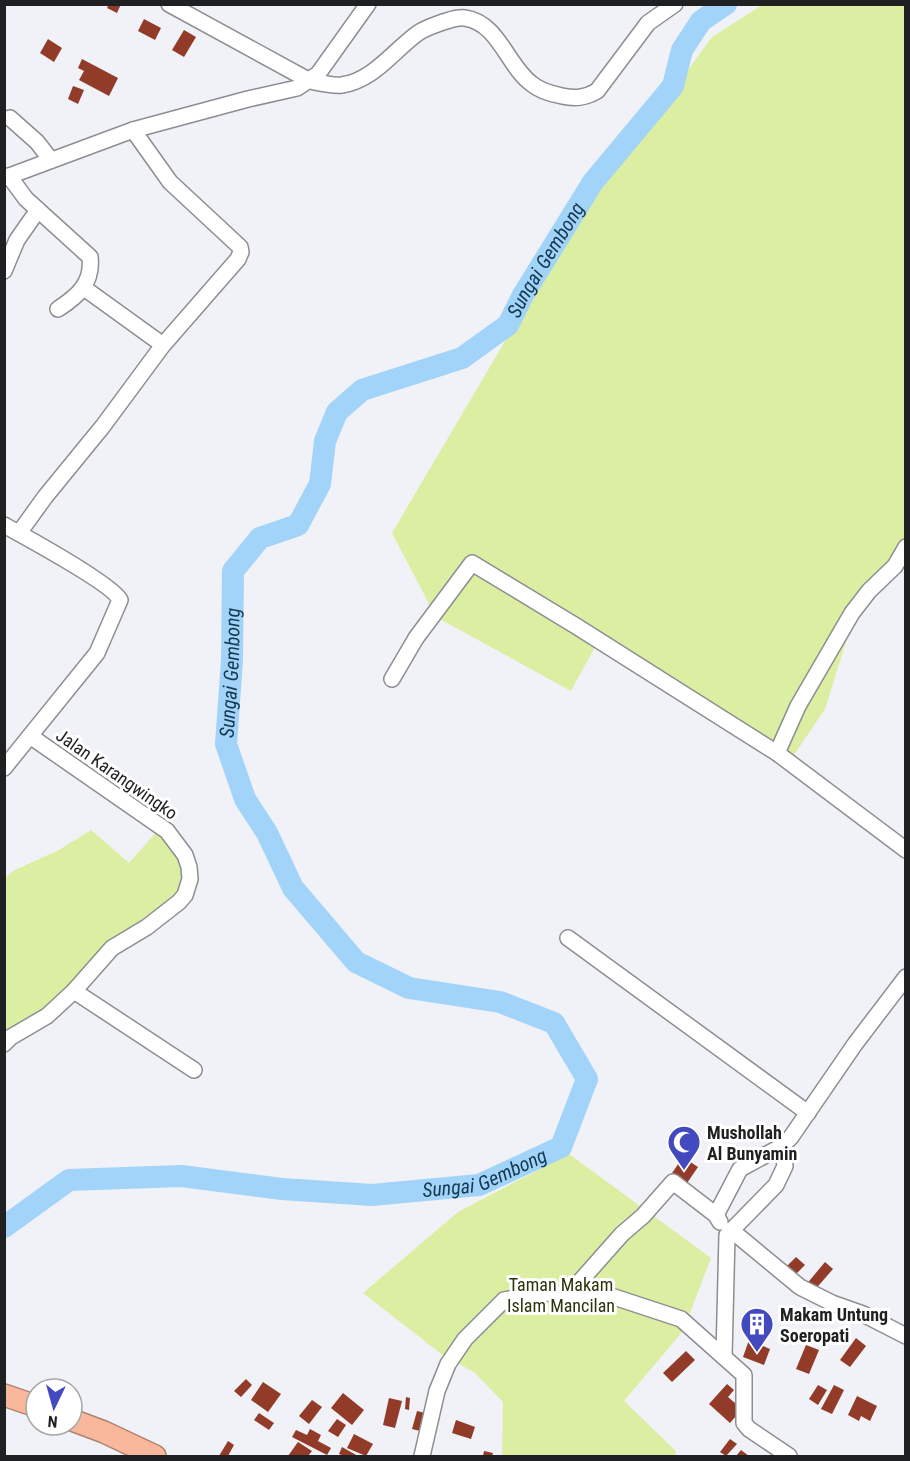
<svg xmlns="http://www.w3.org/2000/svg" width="910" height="1461" font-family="'Roboto Condensed',sans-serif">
  <rect width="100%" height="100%" fill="#f0f2f7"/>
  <g fill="#dbeea2">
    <polygon points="762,5 905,5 905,553 856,610 825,709 794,755 597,643 571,691 436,617 392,533 564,241 712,37"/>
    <polygon points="160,828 181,853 186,879 174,899 143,924 110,942 49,1006 8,1034 5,1032 5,878 15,870 59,850 91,830 129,863"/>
    <polygon points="569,1154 711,1258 683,1331 624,1401 676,1451 675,1456 502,1456 503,1402 474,1372 444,1356 363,1293 458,1212"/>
  </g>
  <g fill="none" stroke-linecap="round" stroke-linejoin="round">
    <path stroke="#a2d3f8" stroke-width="22" id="s1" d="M4 1227 69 1180 181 1176 282 1189 372 1195 479 1185 561 1147 587 1079 554 1023 500 1002 409 988 356 962 293 888 267 833 245 799 226 744 232 660 233 571 260 538 298 525 320 484 325 441 337 412 362 390 462 358 508 325 523 295 593 182 673 86 682 50 701 21 726 4"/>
  </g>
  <g fill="#913b28">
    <polygon points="109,4 121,4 117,13 107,8"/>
    <polygon points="144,19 161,28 155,40 138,31"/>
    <polygon points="184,30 196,37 184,57 172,50"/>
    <polygon points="48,39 62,48 54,62 40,53"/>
    <polygon points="82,59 118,78 109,96 79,80 84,71 78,68"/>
    <polygon points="73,86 84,90 78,104 68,99"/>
    <polygon points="683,1157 698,1167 685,1186 670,1176"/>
    <polygon points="796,1257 805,1265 791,1279 782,1271"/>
    <polygon points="825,1262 833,1269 813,1292 805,1286"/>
    <polygon points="856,1338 866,1346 850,1367 840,1360"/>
    <polygon points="749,1340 770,1349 764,1365 743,1357"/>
    <polygon points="806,1345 819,1350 809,1374 796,1369"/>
    <polygon points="686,1351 695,1360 672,1382 663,1373"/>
    <polygon points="246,1379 252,1385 241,1397 234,1391"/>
    <polygon points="263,1382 281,1394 268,1412 251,1400"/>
    <polygon points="727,1384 734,1390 728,1397 742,1409 730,1423 709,1404"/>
    <polygon points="818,1385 827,1390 818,1405 809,1399"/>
    <polygon points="834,1385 844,1390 832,1414 821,1409"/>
    <polygon points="343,1393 364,1410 352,1425 331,1408"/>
    <polygon points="857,1396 877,1406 870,1421 861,1416 859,1421 848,1415"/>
    <polygon points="406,1397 410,1398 409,1410 405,1409"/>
    <polygon points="389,1398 402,1401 395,1428 383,1425"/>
    <polygon points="312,1400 322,1407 309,1424 299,1416"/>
    <polygon points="417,1411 429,1414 424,1432 412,1429"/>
    <polygon points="259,1413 274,1423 269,1430 254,1420"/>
    <polygon points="337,1419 346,1425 338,1437 328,1431"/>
    <polygon points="456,1420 475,1427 471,1439 452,1433"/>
    <polygon points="310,1429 321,1435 318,1441 331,1448 327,1455 292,1437 296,1430 307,1435"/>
    <polygon points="354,1434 373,1444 366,1456 347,1448"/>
    <polygon points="730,1439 737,1444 726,1456 720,1452"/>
    <polygon points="228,1441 234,1445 228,1456 219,1456"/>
    <polygon points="298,1442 312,1451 308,1456 288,1456"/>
    <polygon points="342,1447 358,1456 344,1456 339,1454"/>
    <polygon points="741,1450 749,1456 736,1456"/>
    <polygon points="484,1451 493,1453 492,1456 483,1456"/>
  </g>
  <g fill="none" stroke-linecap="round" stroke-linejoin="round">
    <defs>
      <g id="minor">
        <path d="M169 4 310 81C320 83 332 86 342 85 374 80 393 51 418 33 425 28 435 25 443 22 450 20 457 17 465 18 499 23 507 66 532 84 540 91 552 94 562 96 575 99 585 98 597 91L648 23 675 4"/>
        <polyline points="10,118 37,142 51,160"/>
        <path d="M9 176 26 199 90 257C93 283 78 296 58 309"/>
        <polyline points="4,178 133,130 248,99 297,88 318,74 368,4"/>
        <polyline points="4,271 17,240 38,210"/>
        <polyline points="84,288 163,345"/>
        <path d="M4 525C24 536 114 585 120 600L97 653 4 768"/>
        <polyline points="19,533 45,497 103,426 163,345 238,259 241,252 240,247 170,182 133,130"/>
        <polyline points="392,679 416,638 472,563 576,626 777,753 906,850"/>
        <polyline points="777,753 798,706 852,613 869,591 895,566 906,547"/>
        <polyline points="568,938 808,1113"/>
        <polyline points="74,991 194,1070"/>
        <polyline points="4,1044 11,1037 47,1016 74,991 112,948 147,927 179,902 185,895 190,879 189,867 185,855 167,831 30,736"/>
        <polyline points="716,1215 740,1169 782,1146 791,1137 855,1044 906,977"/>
        <polyline points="731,1230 800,1287 832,1303 863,1314 906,1336"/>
        <polyline points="568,1295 622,1234 643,1216 673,1182 716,1215 720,1222"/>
        <polyline points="724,1357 727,1235 776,1185 785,1166 782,1146"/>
        <polyline points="422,1456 437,1391 448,1364 465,1339 504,1300 542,1293 611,1296 681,1319 744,1375 744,1423 749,1429 789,1456"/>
      </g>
      <g id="highway">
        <polyline points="4,1395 36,1406"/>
        <polyline points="72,1420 104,1432 155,1456"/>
      </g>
    </defs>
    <use href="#minor" stroke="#8c8e92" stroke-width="18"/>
    <use href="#highway" stroke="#ad8371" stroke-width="24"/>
    <use href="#minor" stroke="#fff" stroke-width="15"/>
    <use href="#highway" stroke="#f9b89c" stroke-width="21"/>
  </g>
  <defs>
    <symbol id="mosque-pin" viewBox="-11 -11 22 30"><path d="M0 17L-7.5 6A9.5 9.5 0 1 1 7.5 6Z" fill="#4349be" stroke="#fff"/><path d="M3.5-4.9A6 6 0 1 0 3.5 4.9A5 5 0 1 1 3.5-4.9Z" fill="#fff"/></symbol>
    <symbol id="building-pin" viewBox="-11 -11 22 30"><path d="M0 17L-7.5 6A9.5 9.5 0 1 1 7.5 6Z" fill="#4349be" stroke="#fff"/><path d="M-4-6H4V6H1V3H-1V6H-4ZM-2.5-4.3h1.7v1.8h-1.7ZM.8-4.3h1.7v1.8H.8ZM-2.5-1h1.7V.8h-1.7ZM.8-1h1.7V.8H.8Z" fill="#fff"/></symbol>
  </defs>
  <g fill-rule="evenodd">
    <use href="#mosque-pin" x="665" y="1123" width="38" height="52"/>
    <use href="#building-pin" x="738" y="1305" width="38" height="52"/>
  </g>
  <g text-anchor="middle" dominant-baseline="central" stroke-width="6" stroke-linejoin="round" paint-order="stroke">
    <g font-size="18" fill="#1f2021" stroke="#fff">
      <text transform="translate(117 774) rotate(35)">Jalan Karangwingko</text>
    </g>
    <g font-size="18" font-weight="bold" fill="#1f2021" stroke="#fff" text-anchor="start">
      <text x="707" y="1132">Mushollah<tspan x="707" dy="21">Al Bunyamin</tspan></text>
      <text x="780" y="1314">Makam Untung<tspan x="780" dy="21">Soeropati</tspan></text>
    </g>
    <g font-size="18" fill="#2b330b" stroke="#fff">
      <text x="561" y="1284">Taman Makam<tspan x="561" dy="21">Islam Mancilan</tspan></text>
    </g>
    <g font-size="20" font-style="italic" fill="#143952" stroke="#fff">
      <text stroke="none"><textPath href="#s1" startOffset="1833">Sungai Gembong</textPath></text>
      <text stroke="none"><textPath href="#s1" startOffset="1257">Sungai Gembong</textPath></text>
      <text stroke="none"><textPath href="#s1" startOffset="500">Sungai Gembong</textPath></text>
    </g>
  </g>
  <rect width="910" height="1461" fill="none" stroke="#1f2021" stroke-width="12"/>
  <g transform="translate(54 1407) rotate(185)"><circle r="28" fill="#ffffff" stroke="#a5a6a6" stroke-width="1.5"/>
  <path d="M0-4.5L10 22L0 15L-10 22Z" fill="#4349be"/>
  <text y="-9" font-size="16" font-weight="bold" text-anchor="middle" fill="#1f2021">N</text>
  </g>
</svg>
